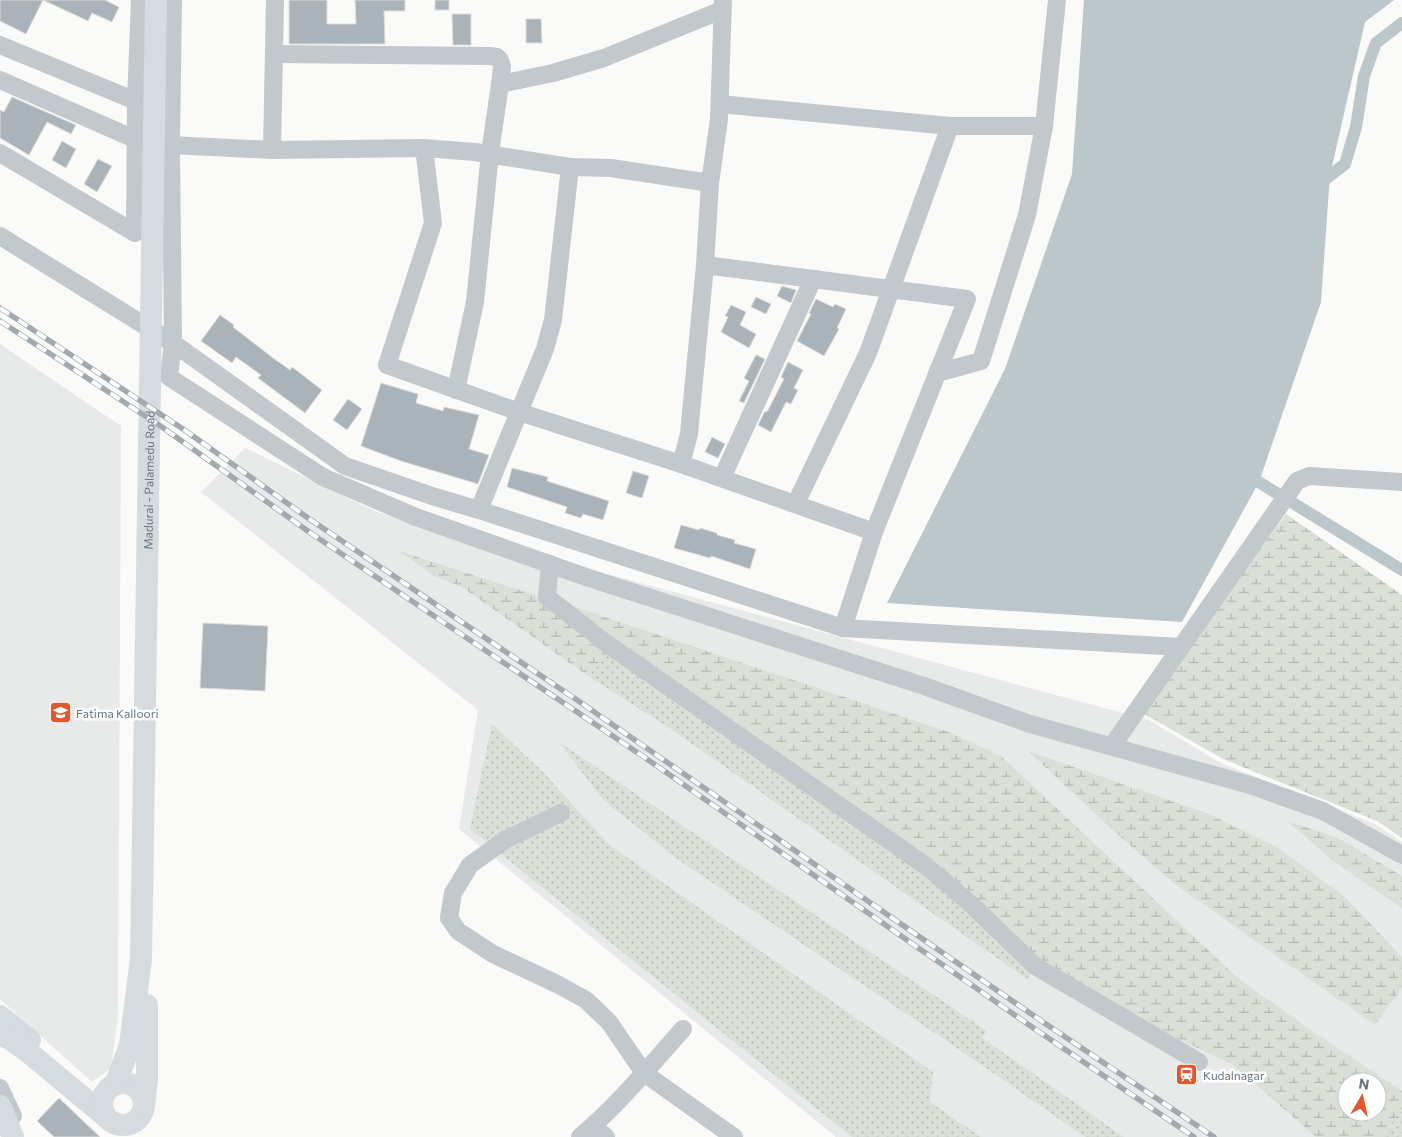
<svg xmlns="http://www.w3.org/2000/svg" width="1402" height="1137" font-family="Commissioner,sans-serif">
  <defs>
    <pattern id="grass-dots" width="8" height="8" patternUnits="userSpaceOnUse" patternTransform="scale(1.25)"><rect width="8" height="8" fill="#dadfd7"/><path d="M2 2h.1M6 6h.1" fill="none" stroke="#b4b9b4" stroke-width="1.8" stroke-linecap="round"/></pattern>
    <pattern id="wetland-marsh" width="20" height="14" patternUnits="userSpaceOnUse" patternTransform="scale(1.25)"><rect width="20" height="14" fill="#dadfd7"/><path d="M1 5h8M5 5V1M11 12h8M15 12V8" fill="none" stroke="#b4b9b4"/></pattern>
  </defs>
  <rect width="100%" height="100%" fill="#fafaf8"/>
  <g fill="#e8e9e9" fill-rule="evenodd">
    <polygon points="0,344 121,426 118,1015 111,1068 92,1082 0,999"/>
    <path d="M245 448 377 512 1149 720 1221 763 1375 824 1402 842V1137H836L459 829 478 710 201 492ZM1347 1082H1377V1112H1347Z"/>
  </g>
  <g fill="url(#grass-dots)">
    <polygon points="607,654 920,872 971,914 1032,973 1027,979 671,729 588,676"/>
    <polygon points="492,724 543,772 608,844 933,1072 930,1102 981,1137 852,1137 470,829"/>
    <polygon points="559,742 987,1031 982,1038 1124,1137 1085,1137 973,1059 680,861 602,799"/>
    <polygon points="1402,1109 1402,1137 1382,1137"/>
  </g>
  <g fill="url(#wetland-marsh)" fill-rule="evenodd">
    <polygon points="1286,514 1402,595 1402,838 1377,821 1223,759 1141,712"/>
    <polygon points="399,551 535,595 607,654 588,676 462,587 434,576"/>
    <path d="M569 605 949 732 1001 756 1239 979 1305 1026 1402 1091V1109L1382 1137H1316L1232 1064 1125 1014 1032 958 829 790ZM1347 1082H1377V1112H1347Z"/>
    <polygon points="1028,751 1209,814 1275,846 1343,895 1402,957 1402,988 1375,1025 1176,885 1115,832"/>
    <polygon points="1287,821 1338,838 1402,876 1402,908 1332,860"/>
  </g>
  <polygon fill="#bbc7cb" points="1084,0 1394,0 1365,22 1330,175 1321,302 1259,482 1182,622 887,603 1005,369 1072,174"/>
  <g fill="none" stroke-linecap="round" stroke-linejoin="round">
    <g stroke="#bbc7cb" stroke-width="12">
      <polyline points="1318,185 1345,164 1356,127 1364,76 1376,43 1402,23"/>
      <polyline points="1244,473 1402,570"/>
    </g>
  </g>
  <g fill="#aab3b9" stroke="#dcdcda">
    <polygon points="0,0 43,0 26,34 0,21"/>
    <polygon points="43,0 105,0 119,7 112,22 92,13 88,21"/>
    <polygon points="289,0 327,0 327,24 356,24 355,0 405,0 405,11 384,11 385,44 289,44"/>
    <rect x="435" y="0" width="14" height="10"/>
    <polygon points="452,14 471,14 471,45 453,45"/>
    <polygon points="526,19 541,19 542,43 526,43"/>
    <polygon points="12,97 76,125 71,134 47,122 29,155 0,138 0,110 4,112"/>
    <polygon points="62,141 76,149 66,168 52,160"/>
    <polygon points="98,159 112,166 97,192 84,184"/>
    <polygon points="782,286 796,290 791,303 777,296"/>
    <polygon points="756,297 771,304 766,314 751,307"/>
    <polygon points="816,299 833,307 835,304 846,309 837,328 839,329 824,356 797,341 811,314 809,313"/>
    <polygon points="731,305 746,312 740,325 756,334 749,348 721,332 728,317 725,316"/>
    <polygon points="220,315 234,325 233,327 273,358 290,370 292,367 322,390 305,413 258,378 261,375 236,357 232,363 201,341"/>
    <polygon points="756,355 765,359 744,403 739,401 749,381 744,378"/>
    <polygon points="788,362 803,370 794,388 798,390 791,404 786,402 771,432 758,425 765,411 767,412 784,379 781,377"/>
    <polygon points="381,383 418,394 416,403 443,411 444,407 479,415 469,449 489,455 478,484 401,461 361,446"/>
    <polygon points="348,399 362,409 347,430 333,420"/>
    <polygon points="712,437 725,444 718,458 705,452"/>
    <polygon points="512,468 548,477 547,481 609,501 603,520 583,514 581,518 565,513 567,507 507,487"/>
    <polygon points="633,471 649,476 642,498 626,493"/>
    <polygon points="681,525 699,530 700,528 717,533 717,535 735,540 734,543 756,549 750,569 711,556 710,558 674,548"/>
    <polygon points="203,623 268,626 265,691 200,688"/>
    <polygon points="59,1098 100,1137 54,1137 37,1121"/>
  </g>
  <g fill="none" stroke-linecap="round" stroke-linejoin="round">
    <g stroke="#c3c8cc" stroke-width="18">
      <polyline points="173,0 171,145 173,343 169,377 323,477 416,517 589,578 924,686 1030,724 1250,785 1323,811 1402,855"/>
      <polyline points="0,45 136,101"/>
      <polyline points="274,54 490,56 497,57 500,60 502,66 500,84 490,153 475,302 456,390"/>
      <polyline points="0,80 137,140"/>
      <polyline points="500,84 553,73 604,58 722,10"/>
      <polyline points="720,104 950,126 868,353 796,503"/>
      <polyline points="950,126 1044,126"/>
      <polyline points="171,145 272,150 275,0"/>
      <polyline points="424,148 433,223 387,365 519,412 545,349 553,320 570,167"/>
      <polyline points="272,150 424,148 475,152 570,167 611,168 710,183"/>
      <polyline points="0,153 135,233 136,101 140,0"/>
      <polyline points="0,236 173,343 345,466 435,497 479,510 843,628 1181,647"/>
      <polyline points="937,373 981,361 1027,215 1044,126 1057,0"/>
      <polyline points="681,464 874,532 967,299 705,265"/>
      <polyline points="722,478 813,279"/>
      <polyline points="479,510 519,412 681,464 689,434 705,265 710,183 719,119 723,0"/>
      <polyline points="550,564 547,597 606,643 926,866 972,905 1035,966 1199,1062"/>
      <polyline points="843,628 874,532"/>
      <polyline points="1112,746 1297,481 1309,476 1402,482"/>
      <polyline points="561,813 505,840 470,865 453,893 449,918 458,931 493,954 559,985 586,1000 609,1022 644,1073 734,1137"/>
      <polyline points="0,1088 13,1116"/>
      <polyline points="593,1126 606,1137"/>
      <path d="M580 1137C618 1105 650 1066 683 1029"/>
    </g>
    <g stroke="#d6dbdf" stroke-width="22">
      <polyline points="0,1016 30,1040"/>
      <polyline points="0,1035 8,1038 27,1051 105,1116"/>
      <circle cx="123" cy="1104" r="21"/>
      <path id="s1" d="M116 1083 130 1045 141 959 156 0"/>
      <polyline points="0,1106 13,1137"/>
      <polyline points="144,1106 147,1079 147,1005"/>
    </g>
    <defs>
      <g id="rail">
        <polyline points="0,308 183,429 308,518 577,700 1040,1020 1214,1137"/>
        <polyline points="0,321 162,427 312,534 644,757 1032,1027 1194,1137"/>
      </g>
    </defs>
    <use href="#rail" stroke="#a2aab0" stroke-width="5.5"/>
    <use href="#rail" stroke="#fff" stroke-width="4" stroke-dasharray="11" stroke-linecap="butt"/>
  </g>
  <defs>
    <symbol id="university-square" viewBox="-11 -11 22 22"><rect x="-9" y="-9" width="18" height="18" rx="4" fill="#e4572e" stroke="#fff"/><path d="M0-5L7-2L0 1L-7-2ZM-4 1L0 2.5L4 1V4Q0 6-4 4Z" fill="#fff"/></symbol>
    <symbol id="station-square" viewBox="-11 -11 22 22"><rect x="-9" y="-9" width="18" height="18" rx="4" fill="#e4572e" stroke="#fff"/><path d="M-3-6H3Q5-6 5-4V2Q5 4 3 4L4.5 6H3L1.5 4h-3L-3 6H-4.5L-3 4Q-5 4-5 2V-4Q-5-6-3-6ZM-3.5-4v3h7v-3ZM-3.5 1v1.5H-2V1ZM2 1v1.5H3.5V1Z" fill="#fff"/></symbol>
  </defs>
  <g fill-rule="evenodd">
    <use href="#university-square" x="48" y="700" width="25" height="25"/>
    <use href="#station-square" x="1174" y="1062" width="25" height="25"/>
  </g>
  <g text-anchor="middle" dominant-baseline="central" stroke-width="5" stroke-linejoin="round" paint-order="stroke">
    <g font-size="12" fill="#657683" stroke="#fff">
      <text stroke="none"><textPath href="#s1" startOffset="606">Madurai - Palamedu Road</textPath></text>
    </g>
    <g font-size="12" fill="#657683" stroke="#fff" text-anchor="start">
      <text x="76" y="713">Fatima Kalloori</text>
      <text x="1203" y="1075">Kudalnagar</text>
    </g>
  </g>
  <g transform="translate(1362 1097) rotate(9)"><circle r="24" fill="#ffffff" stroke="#c1c8cd"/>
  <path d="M0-4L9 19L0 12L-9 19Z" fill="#e4572e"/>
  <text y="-8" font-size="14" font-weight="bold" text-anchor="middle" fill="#657683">N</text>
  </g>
</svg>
